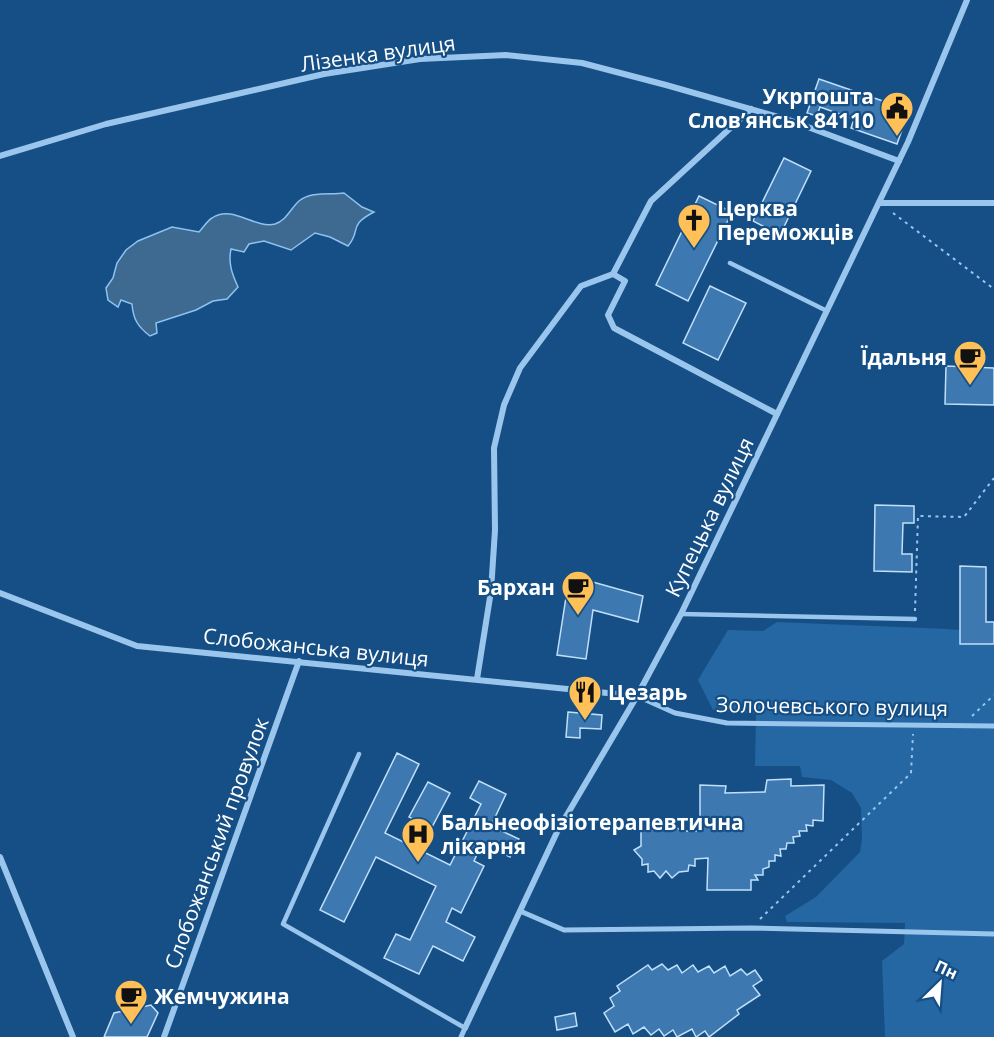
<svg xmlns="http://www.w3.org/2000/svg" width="994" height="1037" font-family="'Open Sans',sans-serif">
  <rect width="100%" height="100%" fill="#154f85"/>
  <polygon fill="#2467a3" points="777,622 947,629 994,633 994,1037 885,1037 882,961 904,944 905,923 787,922 785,916 816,897 860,852 862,839 861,808 852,793 831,780 802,777 800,766 755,766 756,714 713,710 698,680 728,630 763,631"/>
  <path fill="#3e6991" stroke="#8cc3f1" stroke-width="1.5" d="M344 193 362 207 374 212C347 226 362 230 348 246L330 237 315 233 291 250 264 241 249 244 244 252 231 249C228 263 232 274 238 287L227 299 213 301 196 310 156 323 157 333 150 336C138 327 133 319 132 304L121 300 118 307 108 300 106 288 113 278 117 263 126 250 138 241 172 227 199 232C203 228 207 221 212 218 233 204 254 229 275 224 286 221 291 208 299 201 311 191 330 195 344 193Z"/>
  <g fill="#3d79b0" stroke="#c0dffa" stroke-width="1.5">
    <polygon points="819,79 909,110 897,144 851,128 854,119 820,107 817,116 807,113"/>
    <polygon points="784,158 811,171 780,235 753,221"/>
    <polygon points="699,196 732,212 688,301 656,285"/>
    <polygon points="710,286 746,303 718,360 683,343"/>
    <polygon points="946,366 994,368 994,405 945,404"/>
    <polygon points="875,505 914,506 914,523 903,523 902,554 912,554 912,572 874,571"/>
    <polygon points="960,566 986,567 986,622 994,622 994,644 960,644"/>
    <polygon points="582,579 643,596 638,622 593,610 586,659 557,655 567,591"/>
    <polygon points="568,712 602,715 601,729 580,728 580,738 566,737"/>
    <polygon points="397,753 419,764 385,833 450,865 481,804 470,798 479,781 506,794 491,826 519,839 510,857 482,844 474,861 484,866 461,913 452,908 446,922 475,937 463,961 433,946 419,974 384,958 396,934 410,940 436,886 376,857 344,922 320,910"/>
    <polygon points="791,779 791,786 824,785 823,821 813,820 813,826 806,825 807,831 799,831 800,836 793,837 794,843 787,843 786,849 780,849 781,856 775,855 775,861 769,861 769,867 763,869 763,875 755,875 758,880 751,880 751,890 707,890 708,858 695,859 695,866 689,865 688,871 679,872 672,878 666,871 660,878 654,871 648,872 648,864 642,865 642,859 634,850 641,846 641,830 658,830 663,825 668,831 675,826 681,831 700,831 700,785 726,786 725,793 765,792 767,780"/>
    <polygon points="428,782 450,793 431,829 409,817"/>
    <polygon points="662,964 668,970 677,965 682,973 693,965 698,972 709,966 714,973 725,966 730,976 741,969 747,975 755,970 762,980 753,986 760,995 737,1010 739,1014 709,1037 705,1031 696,1037 692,1029 677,1037 673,1030 664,1036 659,1029 651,1035 644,1027 633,1034 628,1024 615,1032 604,1013 614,1006 610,998 620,991 617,986 648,965 652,970"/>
    <polygon points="151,1005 158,1013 147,1037 104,1037 114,1013"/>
    <polygon points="575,1013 577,1026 557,1030 555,1017"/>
  </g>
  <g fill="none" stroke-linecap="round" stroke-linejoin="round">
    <g stroke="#9ac6ee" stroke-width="2" stroke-dasharray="3 4.5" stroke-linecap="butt">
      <polyline points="893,213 994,289"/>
      <polyline points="915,611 918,516 964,517 994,478"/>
      <polyline points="972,716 994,695"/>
      <polyline points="760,919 911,773 913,734"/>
    </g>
    <g stroke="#9ac6ee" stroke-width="4.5">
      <polyline points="730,263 827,311"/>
      <polyline points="681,614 915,619"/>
      <polyline points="359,754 283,924 465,1028"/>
    </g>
    <g stroke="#9ac6ee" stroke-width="5">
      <polyline points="637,696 675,713 727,723 994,726"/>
      <polyline points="520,911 564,930 751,928 994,934"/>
      <polyline points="461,1037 465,1028"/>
    </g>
    <g stroke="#9ac6ee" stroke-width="6">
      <polyline points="0,156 106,124 324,74 420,59 506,55 582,63 666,85 789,120 899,161"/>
      <polyline points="879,203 994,203"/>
      <polyline points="613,274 625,281 608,315 614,328 777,414"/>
      <polyline points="0,593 137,646 637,696"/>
      <polyline points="477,679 491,591 495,530 494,448 504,405 520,368 581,286 613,274 651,201 751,109"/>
      <polyline points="0,857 73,1037"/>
      <polyline points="465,1028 558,830 637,696 681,614 908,142 967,0"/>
      <polyline points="164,1037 299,661"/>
    </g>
  </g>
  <defs>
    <symbol id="civic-pin" viewBox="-11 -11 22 30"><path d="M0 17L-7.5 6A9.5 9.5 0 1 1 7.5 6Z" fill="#ffc157" stroke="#154f85"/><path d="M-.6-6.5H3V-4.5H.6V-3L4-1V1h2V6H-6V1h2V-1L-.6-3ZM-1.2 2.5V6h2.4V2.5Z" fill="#111"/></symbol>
    <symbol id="church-pin" viewBox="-11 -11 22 30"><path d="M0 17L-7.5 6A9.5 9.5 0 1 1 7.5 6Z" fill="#ffc157" stroke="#154f85"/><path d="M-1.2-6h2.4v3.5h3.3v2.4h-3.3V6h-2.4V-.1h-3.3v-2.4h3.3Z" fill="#111"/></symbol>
    <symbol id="cafe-pin" viewBox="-11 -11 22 30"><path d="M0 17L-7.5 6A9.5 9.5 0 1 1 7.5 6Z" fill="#ffc157" stroke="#154f85"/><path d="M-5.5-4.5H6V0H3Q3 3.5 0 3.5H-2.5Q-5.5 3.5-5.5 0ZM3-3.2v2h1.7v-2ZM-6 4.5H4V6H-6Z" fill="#111"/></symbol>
    <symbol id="restaurant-pin" viewBox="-11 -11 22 30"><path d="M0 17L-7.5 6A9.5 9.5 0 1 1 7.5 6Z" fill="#ffc157" stroke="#154f85"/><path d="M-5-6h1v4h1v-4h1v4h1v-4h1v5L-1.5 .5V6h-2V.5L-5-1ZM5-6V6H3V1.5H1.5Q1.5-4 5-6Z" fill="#111"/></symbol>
    <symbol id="hospital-pin" viewBox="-11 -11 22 30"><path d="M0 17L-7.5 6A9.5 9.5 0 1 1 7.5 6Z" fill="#ffc157" stroke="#154f85"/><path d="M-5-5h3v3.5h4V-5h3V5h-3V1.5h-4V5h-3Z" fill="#111"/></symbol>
  </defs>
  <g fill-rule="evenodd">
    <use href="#civic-pin" x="878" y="89" width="38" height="52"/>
    <use href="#church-pin" x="675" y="201" width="38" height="52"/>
    <use href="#cafe-pin" x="951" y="338" width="38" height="52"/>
    <use href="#cafe-pin" x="559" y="568" width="38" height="52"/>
    <use href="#restaurant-pin" x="566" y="673" width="38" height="52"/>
    <use href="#hospital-pin" x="399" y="815" width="38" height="52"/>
    <use href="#cafe-pin" x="112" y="977" width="38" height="52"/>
  </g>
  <g text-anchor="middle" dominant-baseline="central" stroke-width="4.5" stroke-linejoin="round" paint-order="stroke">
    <g font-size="21" fill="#fff" stroke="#154f85">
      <text transform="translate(378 53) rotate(-8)">Лізенка вулиця</text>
      <text transform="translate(709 517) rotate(-64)">Купецька вулиця</text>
      <text transform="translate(316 647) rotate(6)">Слобожанська вулиця</text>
      <text transform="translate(832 706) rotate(1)">Золочевського вулиця</text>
      <text transform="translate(216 843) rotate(-70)">Слобожанський провулок</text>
    </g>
    <g font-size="21" font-weight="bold" fill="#fff" stroke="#154f85" text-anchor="start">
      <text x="874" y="96" text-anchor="end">Укрпошта<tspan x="874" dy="24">Слов’янськ 84110</tspan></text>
      <text x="717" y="208">Церква<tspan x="717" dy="24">Переможців</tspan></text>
      <text x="947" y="357" text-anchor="end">Їдальня</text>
      <text x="555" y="587" text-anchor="end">Бархан</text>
      <text x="608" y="692">Цезарь</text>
      <text x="441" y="822">Бальнеофізіотерапевтична<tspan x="441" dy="24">лікарня</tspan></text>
      <text x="154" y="996">Жемчужина</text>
    </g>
  </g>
  <g transform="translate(940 983) rotate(25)" stroke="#154f85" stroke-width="4.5" paint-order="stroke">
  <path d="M0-4.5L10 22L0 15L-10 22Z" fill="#ffffff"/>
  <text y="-9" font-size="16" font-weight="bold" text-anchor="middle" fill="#ffffff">Пн</text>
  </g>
</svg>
